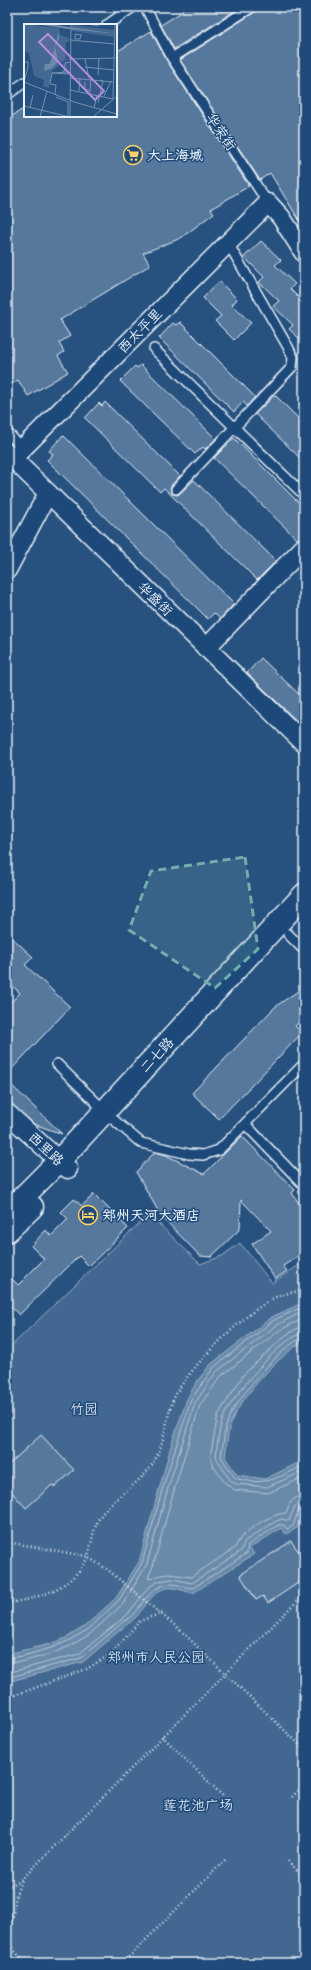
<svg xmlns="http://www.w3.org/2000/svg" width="311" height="1970" font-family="'Balsamiq Sans','LXGW WenKai TC',sans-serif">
  <rect width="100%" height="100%" fill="#27517f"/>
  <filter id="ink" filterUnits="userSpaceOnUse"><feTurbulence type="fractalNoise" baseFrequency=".025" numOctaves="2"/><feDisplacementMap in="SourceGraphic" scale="8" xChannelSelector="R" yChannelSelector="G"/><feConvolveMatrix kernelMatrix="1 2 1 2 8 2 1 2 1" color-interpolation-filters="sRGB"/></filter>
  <g filter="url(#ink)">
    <polygon fill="#436891" stroke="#96acc4" points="149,1214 200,1264 222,1256 240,1243 272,1283 304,1262 304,1963 7,1963 7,1350"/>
    <path fill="#6b8aaa" stroke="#9db3c9" d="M304 1302V1341C280 1354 243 1395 232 1420 227 1431 227 1445 225 1457L237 1475 265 1479 304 1460V1504L297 1528 286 1534 281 1528 250 1548 254 1554 193 1593C187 1592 180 1589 174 1588 151 1584 144 1616 126 1625L83 1662 7 1682V1654L50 1644 66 1638 84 1627 116 1598 139 1562 171 1446 187 1399 196 1383 210 1365 272 1317Z"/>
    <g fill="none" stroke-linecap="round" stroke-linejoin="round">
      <g stroke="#b6c8d9" stroke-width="1">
        <path d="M304 1318 280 1330 221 1376 200 1405 174 1490 153 1566 148 1578 150 1579C167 1571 173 1575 191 1577L235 1548C240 1532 270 1514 286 1513 289 1504 292 1496 304 1496"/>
        <polyline points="304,1327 298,1328 286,1335 244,1374 218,1415 210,1457 212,1464 225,1483 235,1490 268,1493 304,1477"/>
        <path d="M304 1333C283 1334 231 1398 223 1418 219 1430 217 1444 216 1457L230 1480 236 1484 267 1487 304 1471"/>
        <path d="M304 1338C285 1340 234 1402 228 1420 224 1432 223 1445 221 1457L235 1478C264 1487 279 1478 304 1465"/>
        <polyline points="7,1658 23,1656 51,1648 68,1641 87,1630 119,1600 142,1563 163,1487 191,1400 213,1368 274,1320 304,1306"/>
        <polyline points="7,1663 25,1661 53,1653 70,1646 90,1634 123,1604 147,1564 168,1488 195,1403 216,1372 277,1325 304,1311"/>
        <polyline points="7,1673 79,1654 127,1615 149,1587 159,1581 173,1579 192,1583 241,1551 245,1541 276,1521 282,1519 289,1521 295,1506 304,1502"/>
        <path d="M7 1678 81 1658 123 1622C142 1612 147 1585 171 1584 178 1584 186 1588 193 1588L247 1553 248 1545 278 1525H283L288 1529 293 1526 299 1509 304 1507"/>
      </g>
    </g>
    <g fill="#57789d" stroke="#e8f1f8">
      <polygon points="180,7 241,7 174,49 161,25 183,11"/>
      <polygon points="258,7 304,7 304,228 270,173 260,180 180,60 255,12"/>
      <polygon points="151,31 167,61 249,186 211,209 214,213 181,238 143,253 150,265 60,320 70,336 59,343 64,352 58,356 68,372 28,396 18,380 7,387 7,119 25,108 25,116 116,116 116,52"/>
      <polygon points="261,241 281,260 275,265 295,284 290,289 304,303 304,343 289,329 293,325 273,306 279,301 259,282 264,277 244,257"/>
      <polygon points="219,281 237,299 232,305 251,323 234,340 215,321 221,316 203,298"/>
      <polygon points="180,322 255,397 247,406 243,402 234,412 159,338 173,323 176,325"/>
      <polygon points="141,365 216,439 205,449 203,447 195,454 120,381 135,366 137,368"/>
      <polygon points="275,395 304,424 304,462 255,414"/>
      <polygon points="105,402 180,476 170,487 172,494 178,495 194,480 276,561 257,580 164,488 160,492 85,418 99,403 102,406"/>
      <polygon points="63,435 234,604 220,619 214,613 208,619 47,460 53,454 49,451"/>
      <polygon points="234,438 304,508 304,534 301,537 297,539 214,458"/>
      <polygon points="261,658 304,699 304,728 247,673"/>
      <polygon points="7,933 33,957 25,965 70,1007 7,1074 7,1006 20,993 7,981"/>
      <polygon points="304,987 304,1017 295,1026 302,1033 219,1119 192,1093 276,1006"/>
      <polygon points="7,1081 62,1134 34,1124 7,1100"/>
      <polygon points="242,1136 295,1190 292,1193 304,1211 304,1252 283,1266 287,1271 275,1279 252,1244 271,1231 241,1200 240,1229 211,1257 200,1256 161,1216 136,1172 155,1152 166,1155 204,1174"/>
      <polygon points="94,1194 128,1228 89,1266 79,1256 19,1315 7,1302 7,1274 18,1285 44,1259 31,1246 46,1230 51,1236 68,1219 61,1212 74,1199 82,1206"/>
      <polygon points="41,1435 74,1470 55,1487 52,1485 26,1508 7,1487 7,1466"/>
      <polygon points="291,1541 304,1559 304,1579 268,1603 263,1596 256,1600 240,1575"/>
    </g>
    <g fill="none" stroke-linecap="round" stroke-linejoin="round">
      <defs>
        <g id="lane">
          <polyline points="145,7 172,58 268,203"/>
          <polyline points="107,25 133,7"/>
          <polyline points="172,58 252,7"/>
          <polyline points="7,95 25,82"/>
          <polyline points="154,349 304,495"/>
          <polyline points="7,432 23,449"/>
          <polyline points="176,489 292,367 293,357 288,347 228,243"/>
          <polyline points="288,934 304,950"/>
          <polyline points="57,1064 114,1120 141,1143 189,1154 203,1155 219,1150 304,1064"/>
          <polyline points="245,1124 304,1185"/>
        </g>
        <g id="street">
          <polyline points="7,453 304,743"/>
          <polyline points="12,459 268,203 281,217 304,253"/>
          <polyline points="7,570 48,493"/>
          <polyline points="206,648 304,547"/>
          <polyline points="7,1113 68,1169"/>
        </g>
        <g id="secondary">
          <polyline points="7,1213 59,1161 304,895"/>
          <polyline points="7,1231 32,1207"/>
        </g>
      </defs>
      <use href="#lane" stroke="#e8f1f8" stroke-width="12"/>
      <use href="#street" stroke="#e8f1f8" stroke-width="21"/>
      <use href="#secondary" stroke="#e8f1f8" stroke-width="25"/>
      <g stroke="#e8f1f8" stroke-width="2.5" stroke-dasharray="1 3" stroke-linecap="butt">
        <polyline points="7,1542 86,1556 108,1570 178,1628 304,1749"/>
        <path d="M7 1603C36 1599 69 1590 85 1562 93 1547 91 1529 102 1514 117 1495 140 1484 153 1463 167 1441 165 1413 177 1392 194 1363 249 1308 280 1295 288 1293 296 1292 304 1290"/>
        <polyline points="7,1698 87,1669 112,1653 140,1621 162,1613"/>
        <polyline points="162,1736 224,1797"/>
        <polyline points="292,1797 304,1785"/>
        <polyline points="288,1861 304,1877"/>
        <polyline points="7,1888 22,1879 304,1594"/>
        <polyline points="7,1942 25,1963"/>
        <polyline points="9,1944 16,1894 22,1880"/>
        <polyline points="123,1963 226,1859"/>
      </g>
      <use href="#lane" stroke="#1f4a7a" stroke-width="9"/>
      <use href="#street" stroke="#1f4a7a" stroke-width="18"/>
      <use href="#secondary" stroke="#1f4a7a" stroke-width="22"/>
    </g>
  </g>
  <path fill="#71adac" fill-opacity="0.2" stroke="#71adac" stroke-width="3" stroke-dasharray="8 5" stroke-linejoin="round" d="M245 857 258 949 215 988 129 930 151 871Z"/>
  <defs>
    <symbol id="supermarket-ring" viewBox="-11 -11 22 22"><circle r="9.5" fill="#1f4a7a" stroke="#ffd166" stroke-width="1.5"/><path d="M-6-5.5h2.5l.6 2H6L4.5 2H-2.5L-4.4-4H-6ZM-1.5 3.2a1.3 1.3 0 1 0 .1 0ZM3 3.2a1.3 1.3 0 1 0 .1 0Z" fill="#ffd166"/></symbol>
    <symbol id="hotel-ring" viewBox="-11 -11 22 22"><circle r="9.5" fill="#1f4a7a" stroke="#ffd166" stroke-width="1.5"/><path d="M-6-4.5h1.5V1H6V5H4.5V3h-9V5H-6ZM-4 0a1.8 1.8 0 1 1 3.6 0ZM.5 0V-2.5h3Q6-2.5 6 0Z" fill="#ffd166"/></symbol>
  </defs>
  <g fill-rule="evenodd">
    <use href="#supermarket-ring" x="122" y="144" width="22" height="22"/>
    <use href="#hotel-ring" x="77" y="1204" width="22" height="22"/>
  </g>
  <g text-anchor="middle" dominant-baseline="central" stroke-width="3" stroke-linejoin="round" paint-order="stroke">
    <g font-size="14" fill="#e8f1f8" stroke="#1f4a7a">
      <text transform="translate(221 132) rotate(56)">华荣街</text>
      <text transform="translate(140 331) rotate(-45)">西太平里</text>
      <text transform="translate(155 599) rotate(44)">华盛街</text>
      <text transform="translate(157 1055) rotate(-47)">二七路</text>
      <text transform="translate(46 1149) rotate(43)">西里路</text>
    </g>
    <g font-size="14" font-weight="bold" fill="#e8f1f8" stroke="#1f4a7a" text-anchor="start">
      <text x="147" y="155">大上海城</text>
      <text x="102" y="1215">郑州天河大酒店</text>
    </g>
    <g font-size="14" fill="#d8e3ee" stroke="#1f4a7a">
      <text x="84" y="1409">竹园</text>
      <text x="156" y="1657">郑州市人民公园</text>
      <text x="198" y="1805">莲花池广场</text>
    </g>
  </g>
  <g transform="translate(24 24)">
    <rect width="93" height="93" fill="#27517f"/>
    <path d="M0 0 35 4 36 11 45 14V18H42L41 36 36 38 35 42 28 47 25 64 19 62 20 56 10 52 5 29 0 27ZM48 1 90 6V13L48 7Z" fill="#436891"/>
    <path d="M12 0H26L93 10 43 5ZM35 7V15L31 23 34 38 27 45 20 47 21 40H25L28 34Z" fill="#6b8aaa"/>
    <path fill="none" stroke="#7491af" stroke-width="1" d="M63 0 75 2M57 11 56 15H51V10L58 11M46 16 91 20M45 35 93 34M61 35 65 54M0 38H4V43L0 58M61 43 90 46M38 47H41V39L47 38M45 48 28 49 45 50M28 49 26 60 32 61 31 70M74 51 75 34M46 54 89 58M0 58 50 78 93 90M61 58V65L66 67M46 66 89 75M55 67 56 54M66 69 67 54M80 72 87 57M32 73 44 78V93M89 75 91 0M74 79 79 57 76 56M0 82 46 93M6 84 9 71M70 84 73 71M16 93 23 67M46 93 47 0M69 93 93 72"/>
    <path fill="#b28edc" fill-opacity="0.15" stroke="#b28edc" stroke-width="2" d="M24 10 80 67 71 76 15 18Z"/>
    <rect width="93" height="93" fill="none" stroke="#e8f1f8" stroke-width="2"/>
  </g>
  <rect width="311" height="1970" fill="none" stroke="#1f4a7a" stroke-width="24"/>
  <rect x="12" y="12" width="287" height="1946" fill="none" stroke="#e8f1f8" stroke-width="1.5" filter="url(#ink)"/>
</svg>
